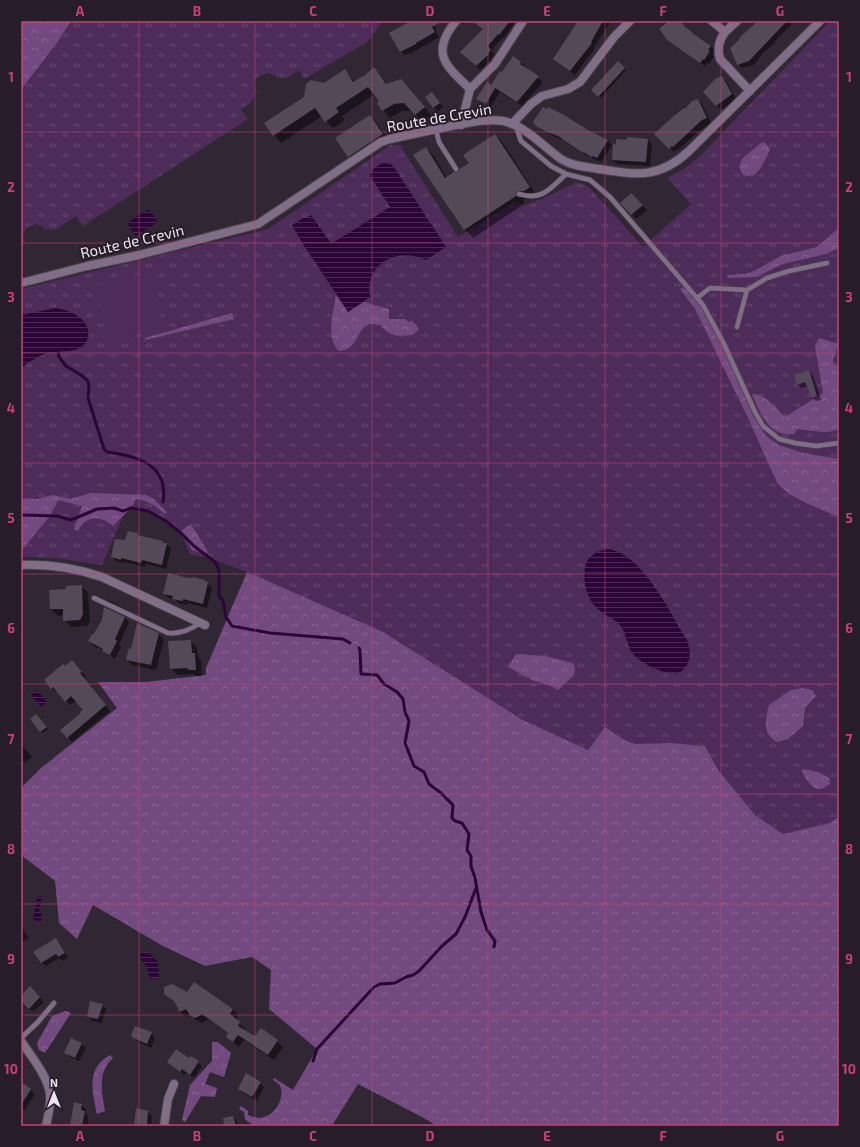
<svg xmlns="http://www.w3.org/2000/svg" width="860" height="1147" font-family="'Exo 2',sans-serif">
  <defs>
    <pattern id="grass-tufts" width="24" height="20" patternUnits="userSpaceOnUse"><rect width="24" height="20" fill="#4e2c59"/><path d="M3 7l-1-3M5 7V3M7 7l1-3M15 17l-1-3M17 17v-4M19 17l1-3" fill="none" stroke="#684a71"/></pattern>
    <pattern id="forest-crowns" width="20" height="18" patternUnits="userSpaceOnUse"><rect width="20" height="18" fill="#724a80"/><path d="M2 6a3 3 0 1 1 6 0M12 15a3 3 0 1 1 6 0" fill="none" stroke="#866492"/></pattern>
    <pattern id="water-rules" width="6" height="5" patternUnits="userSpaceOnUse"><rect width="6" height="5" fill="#2b0537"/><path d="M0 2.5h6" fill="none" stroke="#4a2954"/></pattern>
  </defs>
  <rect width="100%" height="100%" fill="#312734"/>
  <g fill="url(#grass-tufts)">
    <path d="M71 21H383L367 42 304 79 299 70 285 79V78H281L279 76 278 78 270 73 260 75C254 80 253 86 257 93L254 94C256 101 247 105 241 109L248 119 83 226 76 216 55 230H50L48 228 46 230C39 220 28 224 23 234L25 243 23 245V248L21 252V90L59 40Z"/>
    <polygon points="830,21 839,21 839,816 830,823 783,834 755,815 718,770 705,746 672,743 636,744 626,741 605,727 588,750 521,719 247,572 209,558 190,554 181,533 166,521 148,511 131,508 124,514 102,565 55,558 21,557 21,289 268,229 391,145 401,145 404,152 458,237 515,202 526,205 544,198 577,182 589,187 643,247 691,204 667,178 684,169 701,155"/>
  </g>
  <g fill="url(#forest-crowns)">
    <polygon points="21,21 71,21 59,40 21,90"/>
    <path d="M764 142 769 147 770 150C764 161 757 183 742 174L739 166 743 158 761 143Z"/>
    <polygon points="839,228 839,248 826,254 783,264 756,277 728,278 727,275 745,274 754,271 781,256 817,247"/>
    <polygon points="684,287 701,306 722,345 753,415 766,436 779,445 803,453 839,459 839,517 808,504 789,494 779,485 771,470 751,424 695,309 680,289"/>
    <path d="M336 294 348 312 364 302 389 309V319H406L408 322 412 321 416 325 419 329 413 335C397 336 392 338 380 325 377 325 373 324 370 324 356 326 360 350 339 351 325 337 334 312 336 294Z"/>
    <polygon points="232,313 234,319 145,340 145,338"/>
    <path d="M819 338 839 344 834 356 833 362 839 367V429C827 435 811 430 797 429L794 434C788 434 783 434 778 432 764 425 758 407 752 394 766 394 776 409 785 417L823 393 815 346Z"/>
    <path d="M91 493 146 495 154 499 167 512 165 514C156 507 149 500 136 499L131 508 113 526C100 515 86 515 78 531L74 529 82 506 58 500 50 516 21 551V498L37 499 53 495 70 499Z"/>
    <polygon points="191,524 208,552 206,554 192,550 181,531"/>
    <path d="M247 572 383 632 521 719 588 750 605 727 626 741 636 744 672 743 705 746 718 770 755 815 783 834 830 823 839 816V1126H437L424 1118 358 1084 333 1124 335 1126H254L245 1119 244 1112 239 1109 241 1106 248 1111V1115C253 1117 259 1119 264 1117 276 1114 285 1097 280 1086 279 1083 275 1082 273 1080L274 1078 293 1090 317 1049 269 1009 271 970 252 957 205 966 163 946 93 905 77 939 59 923 55 881 21 855V788L41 768 117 708 98 682H146L206 675V668Z"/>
    <polygon points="516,654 545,656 573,663 575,668 574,675 558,690 551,686 532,680 508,667"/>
    <path d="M803 688 812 690 816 696 805 708 803 726 788 739 777 742C762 734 765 719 769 705L791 690Z"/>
    <path d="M803 769 818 772 829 778 830 784C828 785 824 788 821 789 812 790 805 778 802 771Z"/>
    <polygon points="66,1011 71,1013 45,1053 39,1050 37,1043 52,1016"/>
    <polygon points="212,1042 218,1042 231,1053 224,1077 210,1072 205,1084 217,1088 215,1097 201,1096 185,1122 182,1120 190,1085 212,1061"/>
    <path d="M110 1055 113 1058C97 1073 102 1092 105 1111L97 1114C92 1091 86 1068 110 1055Z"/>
  </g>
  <polygon fill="#4e2c59" points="150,272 164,328 108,342 94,286"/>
  <g fill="url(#water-rules)">
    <path d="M384 163 391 164 394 167 446 247 426 260C398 246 364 264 370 297L348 312 301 241 292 225 300 220 311 215 330 242H334L390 207 370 176C371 169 377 165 384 163Z"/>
    <polygon points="149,209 158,222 136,236 127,223"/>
    <path d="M56 308C68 310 78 314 85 323 88 327 89 334 88 338 81 356 62 349 48 353 38 356 29 362 21 368V315Z"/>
    <path d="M608 549C643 554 670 613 687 640 692 653 691 665 679 673 666 676 635 662 630 649 626 640 626 632 619 624 612 617 602 614 595 606 585 596 580 570 589 558 594 552 602 550 608 549Z"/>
    <polygon points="37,690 47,702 41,707 31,695"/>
    <polygon points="37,896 42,896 39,912 42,913 41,921 33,920"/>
    <path d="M146 951C151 953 153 959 158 961L159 978 150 979 147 967 139 957 142 953Z"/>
  </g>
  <g fill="#0007">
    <polygon points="415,21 432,21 437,31 436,32 439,37 410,54 409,53 405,55 400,51"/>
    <polygon points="482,21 516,21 504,38 503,37 491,51 495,54 491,58 492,59 480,70 465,56 484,30 479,25"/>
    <polygon points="580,21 611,21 594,47 595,48 575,75 555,59"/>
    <polygon points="667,21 673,21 711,46 715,51 712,55 714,56 709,64 707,63 705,66 673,44 668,39 659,27"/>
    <polygon points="759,21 793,21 790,26 774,42 775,43 763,53 754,65 742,68 738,64"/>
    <polygon points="521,62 525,67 524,68 543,82 522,106 500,92 490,108 478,98 502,74"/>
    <polygon points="618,62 626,70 601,98 592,90"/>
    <polygon points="374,69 387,84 401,80 431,115 423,122 412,111 402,111 390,118 383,110 380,101 375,94 342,116 345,120 333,128 322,116 281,143 274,135 324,84 344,70 355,82"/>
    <polygon points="721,77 726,81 736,99 721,110 705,92"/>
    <polygon points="432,94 443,107 438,111 433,107"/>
    <polygon points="698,100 702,104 711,123 699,131 678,150 677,149 674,152 656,134"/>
    <polygon points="370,116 377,123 389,140 355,163 349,157 336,138"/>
    <polygon points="538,126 588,131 608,141 612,145 601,162 598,160 597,161 588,155 587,156 563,140 553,136"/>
    <polygon points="495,135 503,143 537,196 532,199 524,199 524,204 473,238 465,230 414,156 426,148 434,156 447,178 459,173 470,163"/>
    <polygon points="648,140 652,144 650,166 617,164 613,160 617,147"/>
    <polygon points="631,195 647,210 636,219 622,203"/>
    <polygon points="809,371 813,375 821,400 816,401 812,397 808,386 801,388 797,384"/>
    <polygon points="137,534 140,537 163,542 171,548 166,569 146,564 145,567 125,562 125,563 116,561 112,557"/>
    <polygon points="188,579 204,581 212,588 207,608 187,603 187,605 178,603 175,599 169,598 164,594"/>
    <polygon points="81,586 88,592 90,621 87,626 71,627 64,620 64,615 58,616 51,609 67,590"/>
    <polygon points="106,599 127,609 129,610 108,601"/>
    <polygon points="124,617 129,622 119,645 121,647 115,659 105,651 94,646 89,641 94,636 103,621"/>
    <polygon points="138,624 159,634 164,639 156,670 132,665 127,660 132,651"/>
    <polygon points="21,627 24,635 21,633"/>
    <polygon points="191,641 197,648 198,657 201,661 202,676 196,676 194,674 177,675 171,668"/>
    <polygon points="77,666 86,677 84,678 110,711 72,742 68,737 84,710 76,701 70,705 58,691 56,692 52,688 65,667"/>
    <polygon points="36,715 48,729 42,733 40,731"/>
    <polygon points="21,744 32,757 25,763 21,759"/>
    <polygon points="21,926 29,938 21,943"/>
    <polygon points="56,940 60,944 68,957 63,961 59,958 46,966 42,962"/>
    <polygon points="30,987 44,1002 33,1012 21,1000 21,997"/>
    <polygon points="165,993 187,994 233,1009 238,1015 236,1020 245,1029 244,1031 255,1038 261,1030 277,1041 283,1047 274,1060 244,1040 239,1047 227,1037 229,1034 208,1019 202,1023 196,1020 191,1015 186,1017 180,1012 176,1003"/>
    <polygon points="102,1005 106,1009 102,1023 92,1021 88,1017"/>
    <polygon points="151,1033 155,1038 151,1048 138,1042 134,1038"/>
    <polygon points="81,1044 86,1048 79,1061 70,1057 66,1053"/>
    <polygon points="191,1057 202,1066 194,1078 186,1072 185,1075 172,1066 190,1060"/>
    <polygon points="260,1083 264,1087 257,1101 243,1093 239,1088"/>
    <polygon points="22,1084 35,1094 25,1110 21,1107"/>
    <polygon points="81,1105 86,1109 85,1113 88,1116 88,1126 72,1126"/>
    <polygon points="148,1112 152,1116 151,1126 135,1126"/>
    <polygon points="233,1118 237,1121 238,1126 220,1126 225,1125"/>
  </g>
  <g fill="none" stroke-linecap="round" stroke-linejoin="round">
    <g stroke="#2b0537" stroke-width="3">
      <path d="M58 351 59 357 66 366 81 375 87 380 89 385 88 398 104 449 107 452C138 456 169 465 163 502"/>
      <polyline points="21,515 57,516 71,520 97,509 114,508 123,511 131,508 148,511 166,521 181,533 194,546 215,562 219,570 219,596 223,601 226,617 232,626 270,633 343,639 350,643"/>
      <polyline points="359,648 360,650 361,674 377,675 384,684 397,692 403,699 405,712 409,721 405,743 414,766 424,772 429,784 441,793 453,805 452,818 455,821 462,823 469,834 467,850 471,856 471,866 475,878 481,912 487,930 495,941 494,947"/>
      <polyline points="313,1061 317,1049 374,987 380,984 395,983 406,977 413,975 419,971 442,946 456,934 465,917 476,888"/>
    </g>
  </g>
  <g fill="#544958">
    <polygon points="411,21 443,21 432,27 435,32 416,43 416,44 400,52 389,33"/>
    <polygon points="472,21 510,21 499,35 498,34 488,46 491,50 488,53 489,54 476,66 460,52 483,29"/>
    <polygon points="578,21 603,21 591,42 592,43 570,71 553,59"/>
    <polygon points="669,21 680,21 685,27 692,32 692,33 711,46 708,50 710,51 704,60 703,59 700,63 667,40 659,28"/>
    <polygon points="758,21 787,21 749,61 737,65 730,48 740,39 739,38"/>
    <polygon points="513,56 521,62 520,64 539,76 517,102 495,88 486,104 476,99 487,82 491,85 500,71 502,72"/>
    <polygon points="618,61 625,68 598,97 591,90"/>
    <polygon points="374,67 386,84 401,79 425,107 415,115 404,103 394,104 382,111 377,103 379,101 368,87 336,108 339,112 325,122 315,108 273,136 264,123 304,97 306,84 311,80 324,83 345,69 353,82 365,75"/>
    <polygon points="722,76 732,94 716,106 703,92 716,78"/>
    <polygon points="432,92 440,103 433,108 425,97"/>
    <polygon points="698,99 707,118 702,120 673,147 672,146 669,149 654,134 675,115 684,108 685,109 692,101"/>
    <polygon points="543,107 547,109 548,107 553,110 553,109 559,113 559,112 588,130 608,140 597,158 593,156 592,157 583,152 583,153 558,136 547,132 536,126 533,122"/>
    <polygon points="370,115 383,134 348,157 335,138"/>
    <polygon points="495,134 530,187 524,191 517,191 516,196 464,230 413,155 426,147 445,178 454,172 458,172 460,169 469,163 463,155"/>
    <polygon points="628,137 648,139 646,162 612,160 613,143 616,145 616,139 626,140"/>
    <polygon points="631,193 643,205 631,215 620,203"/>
    <polygon points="809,370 817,396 812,398 805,382 797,385 794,375"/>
    <polygon points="128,531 138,533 137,535 163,541 163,543 167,543 162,565 142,560 141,563 121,558 121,560 111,557 115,539 125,540"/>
    <polygon points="168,573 188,578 193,578 193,577 205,580 204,581 208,582 203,604 183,599 183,601 172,599 173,596 163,594"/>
    <polygon points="82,585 83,614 80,620 63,621 63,609 50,609 49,590 66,589 66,586"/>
    <polygon points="104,607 125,617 115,639 117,641 110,655 102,651 103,649 88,641 92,634 93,635 102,620"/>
    <polygon points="137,623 159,633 151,665 126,660 129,648 131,649"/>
    <polygon points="191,640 192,653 195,653 196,670 189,670 187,668 170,669 168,641"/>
    <polygon points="72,660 82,672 80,673 106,705 67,738 60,730 81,713 80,712 83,710 71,696 65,702 53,687 51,689 44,680 63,664 65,666"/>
    <polygon points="36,714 47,727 40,732 30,719"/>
    <polygon points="56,938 65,953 58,957 56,954 41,963 33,952"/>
    <polygon points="194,982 233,1009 230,1014 240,1022 238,1026 255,1036 261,1028 278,1040 268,1055 238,1035 233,1042 226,1037 228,1033 202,1014 198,1017 194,1018 190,1015 186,1009 180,1012 174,1001 164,994 164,987 172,984 187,992"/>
    <polygon points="30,986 40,997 29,1009 21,1001 21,996"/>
    <polygon points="90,1001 103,1004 98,1019 87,1017"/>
    <polygon points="135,1026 152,1032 147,1044 133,1038 131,1035"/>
    <polygon points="71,1038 82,1043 75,1058 64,1053"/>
    <polygon points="176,1049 189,1058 191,1056 199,1061 190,1075 182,1069 180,1072 167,1062"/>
    <polygon points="246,1073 261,1082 252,1097 238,1089"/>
    <polygon points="21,1082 31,1089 21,1105"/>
    <polygon points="74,1102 82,1104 81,1110 85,1111 82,1126 70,1126"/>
    <polygon points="136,1108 148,1111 147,1126 134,1126"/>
    <polygon points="233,1116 236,1126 224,1126 223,1118"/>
  </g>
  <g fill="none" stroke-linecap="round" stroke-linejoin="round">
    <defs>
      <g id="lane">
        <polyline points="516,126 521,141 551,166 566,174 590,180 610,197 703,305 723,342 755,412 763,426 779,439 795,443 816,446 839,443"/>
        <polyline points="436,130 439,142 456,169"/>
        <path d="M519 194C542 201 550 189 566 174"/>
        <polyline points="697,298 710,288 747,290 767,278 789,271 827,263"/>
        <polyline points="737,327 747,290"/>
        <path d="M94 598 168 633C180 634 190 630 200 623"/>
        <polyline points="21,1038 38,1022 54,1003"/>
      </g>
      <g id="street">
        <path d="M456 21C430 53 445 65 470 89"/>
        <polyline points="712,21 725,32 737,21"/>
        <path d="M725 32C719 40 717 49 720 59L750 91"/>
        <polyline points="512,124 531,104 542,96 568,89 580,82 614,37 630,21"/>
        <polyline points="461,125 470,89 495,64 523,21"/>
        <path d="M21 283 87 266 139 255 258 224 381 142 390 139C409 135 427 131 446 127 465 124 484 118 503 121 524 125 544 147 561 159 572 166 586 167 599 169 637 175 659 179 689 151L820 21"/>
        <path d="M21 565C49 564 75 568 102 577L205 625"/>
        <path d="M21 1041C31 1056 49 1078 50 1095 51 1106 48 1116 46 1126"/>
        <polyline points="164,1126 168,1099 174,1084"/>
      </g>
    </defs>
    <use href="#lane" stroke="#4b424e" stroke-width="6"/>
    <use href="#street" stroke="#4b424e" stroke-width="10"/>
    <use href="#lane" stroke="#806e87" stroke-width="4.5"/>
    <use href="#street" stroke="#806e87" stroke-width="8"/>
  </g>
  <path fill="none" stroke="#ca4178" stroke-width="1" stroke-opacity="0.55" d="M139 21V1126M255 21V1126M372 21V1126M488 21V1126M605 21V1126M721 21V1126M21 132H839M21 243H839M21 353H839M21 463H839M21 574H839M21 684H839M21 794H839M21 904H839M21 1015H839"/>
  <g text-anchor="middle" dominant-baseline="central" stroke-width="4" stroke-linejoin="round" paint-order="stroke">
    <g font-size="15" fill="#ece5ee" stroke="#271d2a">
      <text transform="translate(439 117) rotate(-10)">Route de Crevin</text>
      <text transform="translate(132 241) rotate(-13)">Route de Crevin</text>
    </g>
  </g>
  <rect width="860" height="1147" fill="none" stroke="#271d2a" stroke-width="44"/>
  <g transform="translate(54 1093)" stroke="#271d2a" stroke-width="3" paint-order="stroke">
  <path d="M0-3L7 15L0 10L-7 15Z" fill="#ece5ee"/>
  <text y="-6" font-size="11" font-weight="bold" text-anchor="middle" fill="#ece5ee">N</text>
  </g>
  <rect x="22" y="22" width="816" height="1103" fill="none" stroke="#ca4178" stroke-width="1.5"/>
  <g font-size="13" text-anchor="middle" font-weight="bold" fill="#ca4178">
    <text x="80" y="16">A</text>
    <text x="197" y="16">B</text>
    <text x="313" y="16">C</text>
    <text x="430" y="16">D</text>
    <text x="547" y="16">E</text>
    <text x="663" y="16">F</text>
    <text x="780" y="16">G</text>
    <text x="11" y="82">1</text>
    <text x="849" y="82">1</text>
    <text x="11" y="192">2</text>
    <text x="849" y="192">2</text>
    <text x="11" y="302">3</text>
    <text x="849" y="302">3</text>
    <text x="11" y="413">4</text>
    <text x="849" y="413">4</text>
    <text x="11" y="523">5</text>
    <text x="849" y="523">5</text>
    <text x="11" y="633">6</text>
    <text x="849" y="633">6</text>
    <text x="11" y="744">7</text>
    <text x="849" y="744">7</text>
    <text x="11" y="854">8</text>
    <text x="849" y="854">8</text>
    <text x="11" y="964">9</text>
    <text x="849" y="964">9</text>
    <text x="11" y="1074">10</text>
    <text x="849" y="1074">10</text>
    <text x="80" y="1141">A</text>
    <text x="197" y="1141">B</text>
    <text x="313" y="1141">C</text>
    <text x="430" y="1141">D</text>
    <text x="547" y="1141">E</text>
    <text x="663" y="1141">F</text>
    <text x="780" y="1141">G</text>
  </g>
</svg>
